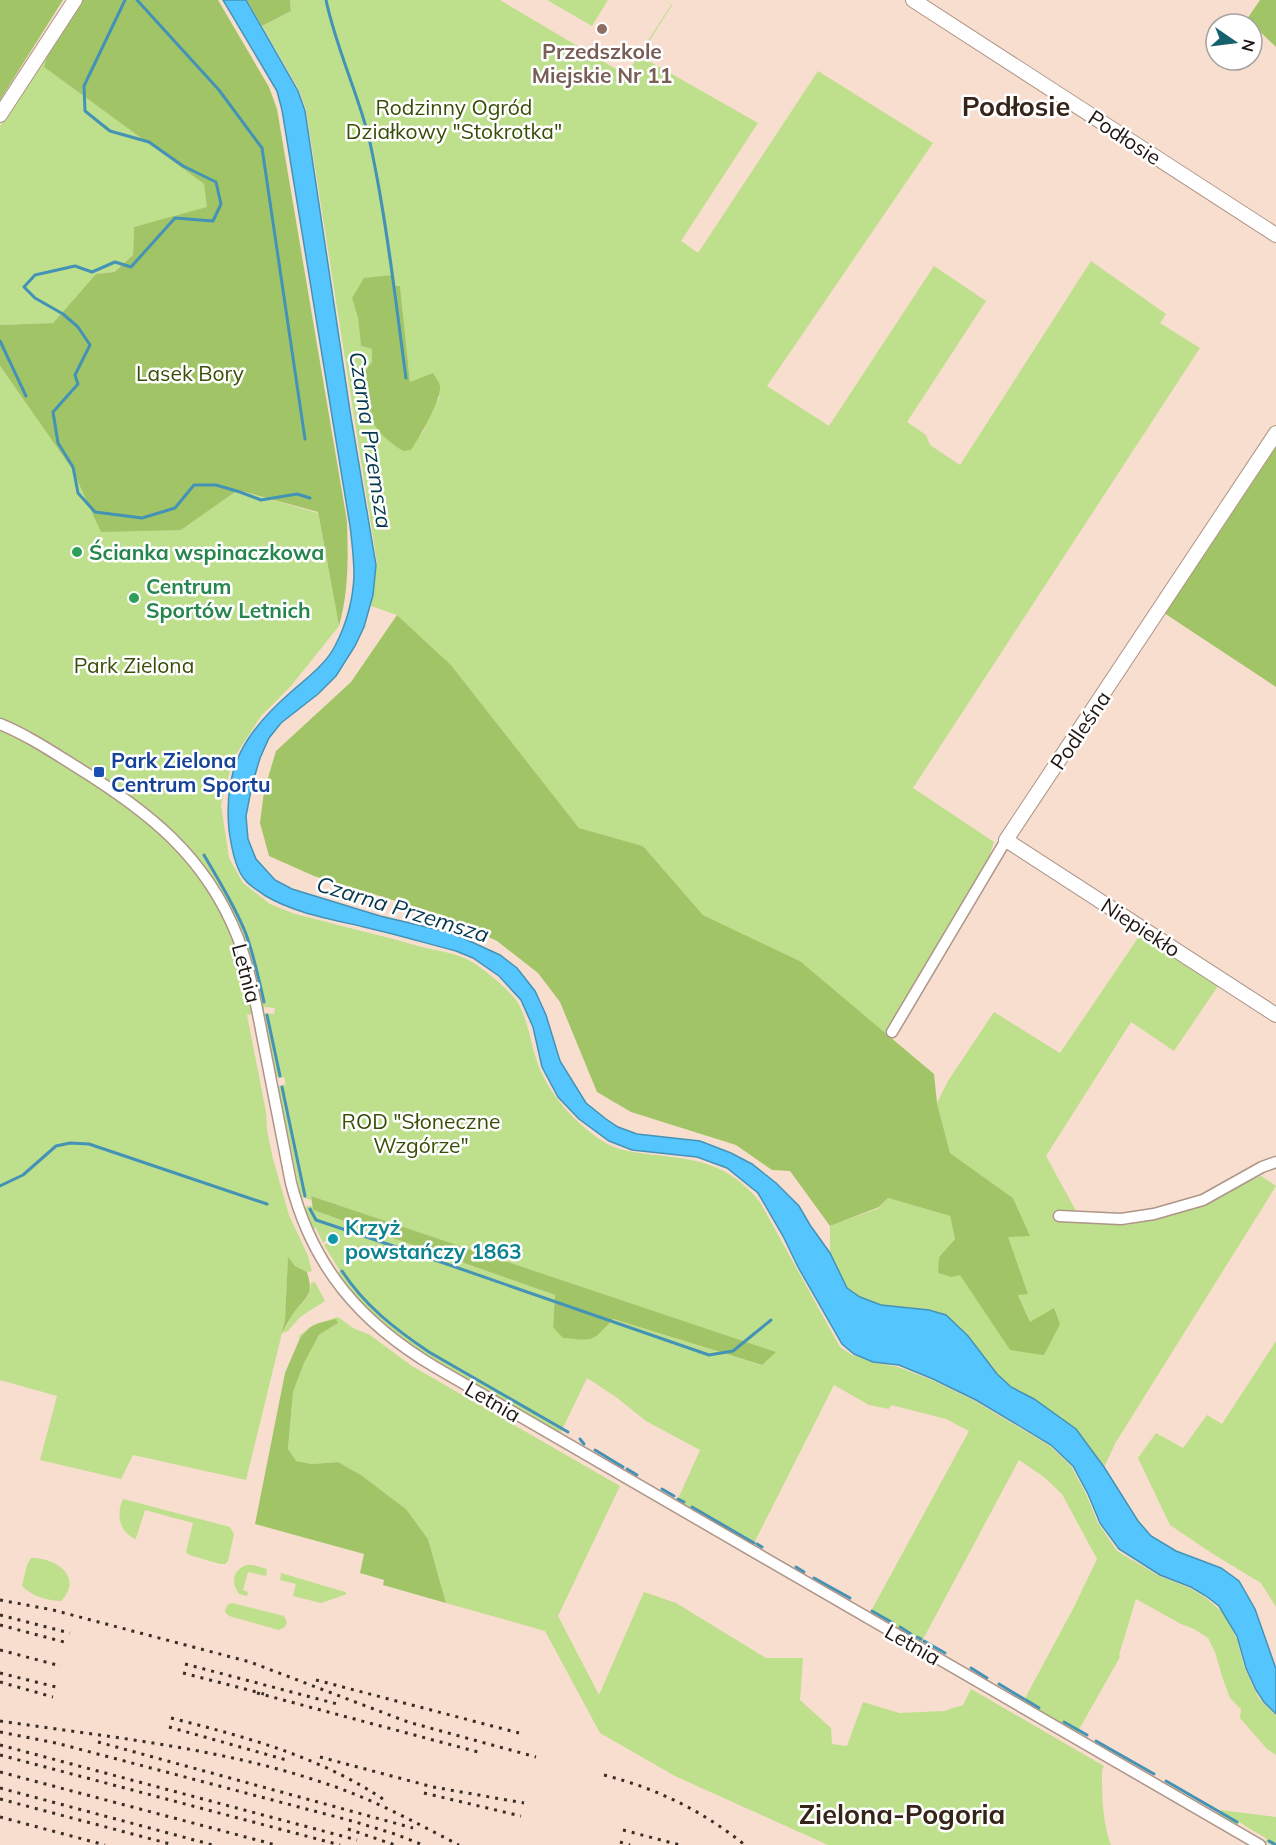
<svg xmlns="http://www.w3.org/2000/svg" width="1276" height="1845" font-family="Mulish,sans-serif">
  <rect width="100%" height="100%" fill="#f8decf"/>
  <g fill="#bedf8c" fill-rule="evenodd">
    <path d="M290 0H500L626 75 671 5 665 0 672 5 640 56 758 123 681 241 698 253 818 71 933 143 767 386 829 426 934 266 986 301 907 422 926 435 930 445 960 465 1091 261 1166 314 1160 323 1200 348 913 788 994 842 985 869 885 1033 800 961 703 915 643 846 579 828 451 665 397 615 371 606 377 563 306 110 299 90 262 26 291 11ZM395 286H400L410 382 440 397 433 407 423 432 403 451C367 427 370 414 362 375L372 362V349L361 346 358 318 352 298Z"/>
    <polygon points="547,0 608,0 592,26"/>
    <polygon points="49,48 44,67 204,184 208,208 134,227 133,255 113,272 96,274 53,323 0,325 0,126"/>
    <path d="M0 366 72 469 89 505 181 530 238 490 318 513 339 626 291 686 261 716 233 759 221 805 229 858 243 883 270 904 295 914C337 925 380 935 422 947 438 951 456 953 470 961 482 967 511 991 518 1003 529 1022 531 1047 539 1067 551 1097 577 1125 604 1142 616 1150 633 1152 647 1154 697 1160 726 1161 760 1202L840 1347 852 1355 873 1362 898 1367 932 1380 973 1400 1050 1446 1071 1466 1086 1494 1098 1523 1117 1551 1159 1576 1190 1588 1206 1598 1221 1611 1230 1625 1237 1640 1244 1666 1258 1697 1276 1716V1755L1267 1749 1240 1718 1241 1709 1230 1698 1222 1676 1215 1652 1208 1638 1194 1629 1181 1624 1136 1599 1119 1655 1120 1657 1077 1733 1023 1702 1074 1607 1097 1559 1062 1494 1044 1477 1019 1460 921 1643 870 1613 969 1431 946 1419 891 1405 889 1409 869 1405 834 1385 753 1545 677 1501 700 1450 646 1421 616 1397 587 1378 560 1434 405 1342 379 1321 350 1291 337 1273 340 1271 324 1245 334 1239 333 1237 323 1243 316 1228 312 1229 305 1209 307 1206H312L313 1210 555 1295 553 1327 599 1334 613 1319 761 1365 775 1352 311 1196V1200L301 1197 278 1088 279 1086 286 1084 284 1077 279 1078 276 1077 263 1013 274 1014 275 1008 264 1007V1011L247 1015 266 1112 267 1130 273 1159 289 1215 308 1256 312 1271 307 1272 295 1266 288 1258 285 1319 283 1331C287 1326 290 1319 293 1314 301 1301 310 1302 311 1283L315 1282 325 1301 300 1317 288 1331 282 1333 246 1480 133 1455 121 1479 40 1460 57 1396 0 1380Z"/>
    <polygon points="1142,932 1218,986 1174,1051 1131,1022 1046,1156 1082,1222 1128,1225 1177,1213 1261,1176 1276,1186 1116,1442 1104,1467 1076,1429 1034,1399 1011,1387 997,1374 968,1336 947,1315 929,1310 881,1305 860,1297 847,1288 830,1253 830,1226 879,1208 888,1198 950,1216 955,1239 939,1257 960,1274 1010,1350 1030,1322 1018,1294 1028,1294 1007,1236 1029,1235 1013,1198 950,1153 937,1103 948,1081 994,1012 1060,1053"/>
    <path d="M338 1317 353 1328 370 1335 412 1366 620 1486 558 1616 599 1695 644 1592 676 1603 766 1658H803L800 1700 831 1728 832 1744 847 1746 863 1702 899 1713 944 1711 963 1705 971 1689 1104 1766 1102 1770C1102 1794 1102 1822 1111 1845H828L675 1776 600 1733 545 1631 446 1603 428 1539 406 1509 361 1475 338 1462 312 1464 295 1461 288 1449 293 1392 304 1363 319 1335 338 1323 309 1328 300 1338 299 1336 313 1325Z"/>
    <polygon points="1276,1341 1276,1607 1261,1583 1213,1554 1170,1525 1138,1458 1156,1433 1183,1448 1207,1415 1222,1424"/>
    <path d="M123 1499 230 1527 234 1534 228 1561 225 1564H220L189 1555 186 1552 193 1523 145 1510 136 1538 135 1539C119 1531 116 1515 123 1499Z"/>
    <path d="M31 1558C55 1557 84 1577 61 1601 49 1601 31 1596 22 1586L27 1565Z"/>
    <path d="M246 1565H253L267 1569 266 1576 248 1572 243 1590 248 1592 247 1596 239 1594C231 1583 232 1571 246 1565Z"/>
    <polygon points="281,1573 345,1592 347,1594 321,1603 293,1596 296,1584 280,1580"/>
    <path d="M232 1603 284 1616 287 1622 285 1627 279 1630 229 1616 225 1612C226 1607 227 1604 232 1603Z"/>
    <polygon points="1221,1810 1276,1817 1276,1845 1271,1845 1265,1842 1267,1839 1239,1822 1237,1826 1218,1815"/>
  </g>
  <g fill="#a1c566">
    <polygon points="0,0 63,0 0,100"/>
    <path d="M82 0H218L269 87 277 109 347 521C348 557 349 591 339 626L318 512 238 490 181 530 101 532 72 469 0 366V325L53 323 96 274 114 272 133 255 134 227 207 207 204 184 44 67 49 48Z"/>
    <polygon points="247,0 290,0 291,11 262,26"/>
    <polygon points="1260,0 1276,0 1276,47 1247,19"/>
    <path d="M393 275 395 286H400L410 382 433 373C435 377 439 381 440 386 442 399 419 438 411 450L403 451C366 427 370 415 362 375L372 362V349L361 346 358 318 352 298 364 278Z"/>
    <polygon points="1276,443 1276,687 1164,613"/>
    <polygon points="397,615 451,665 579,828 643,846 703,915 800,961 934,1074 937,1103 950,1153 1013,1198 1030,1236 1008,1237 1028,1294 1018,1295 1030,1322 1054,1308 1060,1324 1044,1355 1010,1350 960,1275 952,1277 938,1273 939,1257 955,1239 950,1216 888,1198 879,1207 830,1226 790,1171 772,1170 736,1145 631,1112 597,1092 560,1002 538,973 497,941 445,916 314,876 269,856 260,823 264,791 276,751 351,682"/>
    <path d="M311 1196 776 1352 762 1365 613 1319C592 1342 595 1341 563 1338L553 1327 555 1295 313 1210Z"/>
    <path d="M288 1257 295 1266 307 1272C314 1295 308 1295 295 1311 290 1318 286 1326 282 1333L285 1319Z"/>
    <polygon points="336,1319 338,1323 319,1335 304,1363 293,1392 288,1449 296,1461 312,1464 338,1462 361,1475 406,1509 428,1539 446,1603 383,1585 384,1580 360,1573 364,1554 255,1524 285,1373 300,1338 309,1328 319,1323"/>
  </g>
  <path fill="#54c6fd" stroke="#4492b6" stroke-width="1.5" d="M223 0H246L298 91 305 111 350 411 376 565 373 595 364 627 355 646 336 676 318 694 281 723 269 738 260 758 252 785 246 816 248 839 256 859 275 880 292 889 380 916 452 933 500 955 517 968 535 991 546 1015 560 1061 586 1103 606 1119 618 1127 637 1134 700 1141 731 1153 752 1164 776 1183 799 1206 810 1225 830 1253 847 1288 860 1297 881 1305 929 1310 946 1315 968 1336 997 1374 1011 1387 1034 1399 1076 1429 1104 1467 1138 1521 1151 1536 1176 1551 1221 1568 1239 1581 1255 1609 1276 1669V1714L1264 1702 1256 1690 1246 1668 1237 1636 1219 1606 1206 1596 1191 1587 1160 1575 1119 1549 1100 1523 1088 1494 1073 1466 1051 1445 976 1400 933 1379 899 1365 873 1362 854 1354 842 1344 798 1267 783 1236 758 1193 727 1168 697 1157 632 1150 609 1141 579 1119 558 1097 542 1067 533 1027 521 1000 499 976 473 958 456 951C425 943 395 934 364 927 330 919 294 913 264 895 259 891 250 886 246 881 235 870 231 845 229 830 223 767 245 732 291 692 306 679 326 664 335 646 346 625 353 599 354 576 354 560 352 542 350 526L282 110 277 91Z"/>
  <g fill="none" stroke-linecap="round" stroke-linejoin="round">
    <g stroke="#4492b6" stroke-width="3">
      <polyline points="125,0 84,86 85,111 110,131 149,142 183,166 216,182 221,204 213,221 175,218 131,267 115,262 92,272 75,266 35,275 24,287 35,298 63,314 78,327 90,345 75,375 78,384 53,412 58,443 73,467 78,493 95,512 142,518 175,508 194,485 216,485 240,492 261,500 297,494 310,498"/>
      <polyline points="137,0 219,90 262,148 305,439"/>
      <path d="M326 0C337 53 363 103 373 157 388 230 396 305 406 378"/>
      <polyline points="0,341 26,396"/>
      <path d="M204 855C219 881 235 906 246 934 254 956 259 979 264 1002"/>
      <polyline points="267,1015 280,1076"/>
      <polyline points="282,1087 305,1196"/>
      <polyline points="0,1186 23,1175 56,1146 70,1143 89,1144 267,1204"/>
      <polyline points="310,1209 316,1220 435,1260 709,1355 733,1351 771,1320"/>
      <path d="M342 1271C365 1306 395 1329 429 1352L568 1432"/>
      <polyline points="580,1439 584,1444"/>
      <polyline points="595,1450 623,1467"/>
      <polyline points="627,1469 637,1475"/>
      <polyline points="662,1489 674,1496"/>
      <polyline points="678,1499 684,1502"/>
      <polyline points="692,1507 754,1543"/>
      <polyline points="757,1544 762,1547"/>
      <polyline points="796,1567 804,1572"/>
      <polyline points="814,1578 850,1598"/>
      <polyline points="872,1611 893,1623"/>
      <polyline points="900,1627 911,1634"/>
      <polyline points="917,1637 921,1639"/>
      <polyline points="924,1641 945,1653"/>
      <polyline points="971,1668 987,1678"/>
      <polyline points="999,1684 1024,1699"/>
      <polyline points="1026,1700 1039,1708"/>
      <polyline points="1064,1722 1087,1735"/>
      <polyline points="1096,1741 1154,1774"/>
      <polyline points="1166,1781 1237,1822"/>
      <polyline points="1269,1841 1276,1845"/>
    </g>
    <defs>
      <g id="street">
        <path d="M0 724C27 735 51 751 75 766 148 811 206 856 238 938 251 973 257 1009 264 1045 273 1091 282 1137 291 1183 313 1268 361 1323 435 1367L1260 1845"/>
        <polyline points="892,1032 1006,840"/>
        <polyline points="1059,1216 1121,1219 1154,1214 1203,1200 1262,1167 1276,1162"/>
      </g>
      <g id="secondary">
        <polyline points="913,0 1276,235"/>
        <polyline points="0,115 75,0"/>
        <polyline points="1276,433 1006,840 1276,1015"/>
      </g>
    </defs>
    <use href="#street" stroke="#ae9587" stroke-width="13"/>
    <use href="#secondary" stroke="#ae9587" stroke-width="16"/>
    <use href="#street" stroke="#fff" stroke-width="10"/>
    <use href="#secondary" stroke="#fff" stroke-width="14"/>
    <g stroke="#382d27" stroke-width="3" stroke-dasharray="3 6" stroke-linecap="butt">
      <polyline points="0,1600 53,1610 250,1662 408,1722 536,1757"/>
      <polyline points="0,1615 70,1633"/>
      <polyline points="0,1625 68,1643"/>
      <polyline points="0,1650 61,1666"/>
      <polyline points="185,1664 341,1705"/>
      <polyline points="0,1673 56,1687"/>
      <polyline points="183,1673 264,1694"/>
      <polyline points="316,1680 519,1733"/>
      <polyline points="0,1682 53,1697"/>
      <polyline points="257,1693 478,1752"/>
      <path d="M171 1718C246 1737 318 1756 383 1799"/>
      <path d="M0 1721C109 1737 222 1748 327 1784 373 1799 416 1823 459 1845"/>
      <polyline points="169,1727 290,1761"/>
      <polyline points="0,1732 56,1743 352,1821 395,1834 423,1845"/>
      <polyline points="98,1742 413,1828"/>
      <polyline points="0,1745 357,1840"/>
      <polyline points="0,1755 340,1845"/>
      <polyline points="320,1757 433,1787 524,1803"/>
      <polyline points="0,1772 276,1845"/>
      <path d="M604 1775C658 1789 701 1810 745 1845"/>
      <polyline points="0,1788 213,1845"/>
      <polyline points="424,1793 521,1816"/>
      <polyline points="0,1799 174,1845"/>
      <polyline points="0,1817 105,1845"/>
      <polyline points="348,1829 395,1845"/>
      <polyline points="623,1830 680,1845"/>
      <polyline points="620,1842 630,1845"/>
    </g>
  </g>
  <circle fill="#8d6e63" stroke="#fff" stroke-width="2" cx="602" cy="29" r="6"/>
  <g fill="#2e9e5b" stroke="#fff" stroke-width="2">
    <circle cx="77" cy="552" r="6"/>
    <circle cx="134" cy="598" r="6"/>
  </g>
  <rect fill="#1a4fb4" stroke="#fff" stroke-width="2" x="93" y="766" width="12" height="12" rx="3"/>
  <circle fill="#0f9aa8" stroke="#fff" stroke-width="2" cx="333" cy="1239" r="6"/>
  <g text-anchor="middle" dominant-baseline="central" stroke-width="5" stroke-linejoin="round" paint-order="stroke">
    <g font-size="21" font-weight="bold" fill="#785e54" stroke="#fff">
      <text x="602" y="51">Przedszkole<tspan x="602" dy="24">Miejskie Nr 11</tspan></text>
    </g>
    <g font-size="21" fill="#384e07" stroke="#fff">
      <text x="454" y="107">Rodzinny Ogród<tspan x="454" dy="24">Działkowy "Stokrotka"</tspan></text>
      <text x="190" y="373">Lasek Bory</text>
      <text x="134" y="665">Park Zielona</text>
      <text x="421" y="1121">ROD "Słoneczne<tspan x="421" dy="24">Wzgórze"</tspan></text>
    </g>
    <g font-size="21" fill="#201712" stroke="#fff">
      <text transform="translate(1125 137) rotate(33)">Podłosie</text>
      <text transform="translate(1080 730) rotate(-56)">Podleśna</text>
      <text transform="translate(1141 927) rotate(33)">Niepiekło</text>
      <text transform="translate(247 973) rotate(75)">Letnia</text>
      <text transform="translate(493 1401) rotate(30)">Letnia</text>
      <text transform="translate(913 1644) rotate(30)">Letnia</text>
    </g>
    <g font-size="21" font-weight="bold" fill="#27864d" stroke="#fff" text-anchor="start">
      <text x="89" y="552">Ścianka wspinaczkowa</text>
      <text x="146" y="586">Centrum<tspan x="146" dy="24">Sportów Letnich</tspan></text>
    </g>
    <g font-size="21" font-weight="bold" fill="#164399" stroke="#fff" text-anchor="start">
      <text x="111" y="760">Park Zielona<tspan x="111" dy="24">Centrum Sportu</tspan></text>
    </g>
    <g font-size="21" font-weight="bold" fill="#0d838f" stroke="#fff" text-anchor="start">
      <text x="345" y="1227">Krzyż<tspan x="345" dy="24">powstańczy 1863</tspan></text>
    </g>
    <g font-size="22" font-style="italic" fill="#03374d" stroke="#fff">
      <text transform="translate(371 440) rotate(81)">Czarna Przemsza</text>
      <text transform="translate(403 909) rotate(17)">Czarna Przemsza</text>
    </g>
    <g font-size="27" font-weight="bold" fill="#372419" stroke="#fff">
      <text x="1016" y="106">Podłosie</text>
      <text x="902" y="1814">Zielona-Pogoria</text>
    </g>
  </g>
  <g transform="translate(1234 42) rotate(104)"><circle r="28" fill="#ffffff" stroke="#a6a2a0" stroke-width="1.5"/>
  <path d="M0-4.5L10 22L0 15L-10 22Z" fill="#16616e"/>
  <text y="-9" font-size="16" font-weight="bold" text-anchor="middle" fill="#201712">N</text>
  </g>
</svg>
